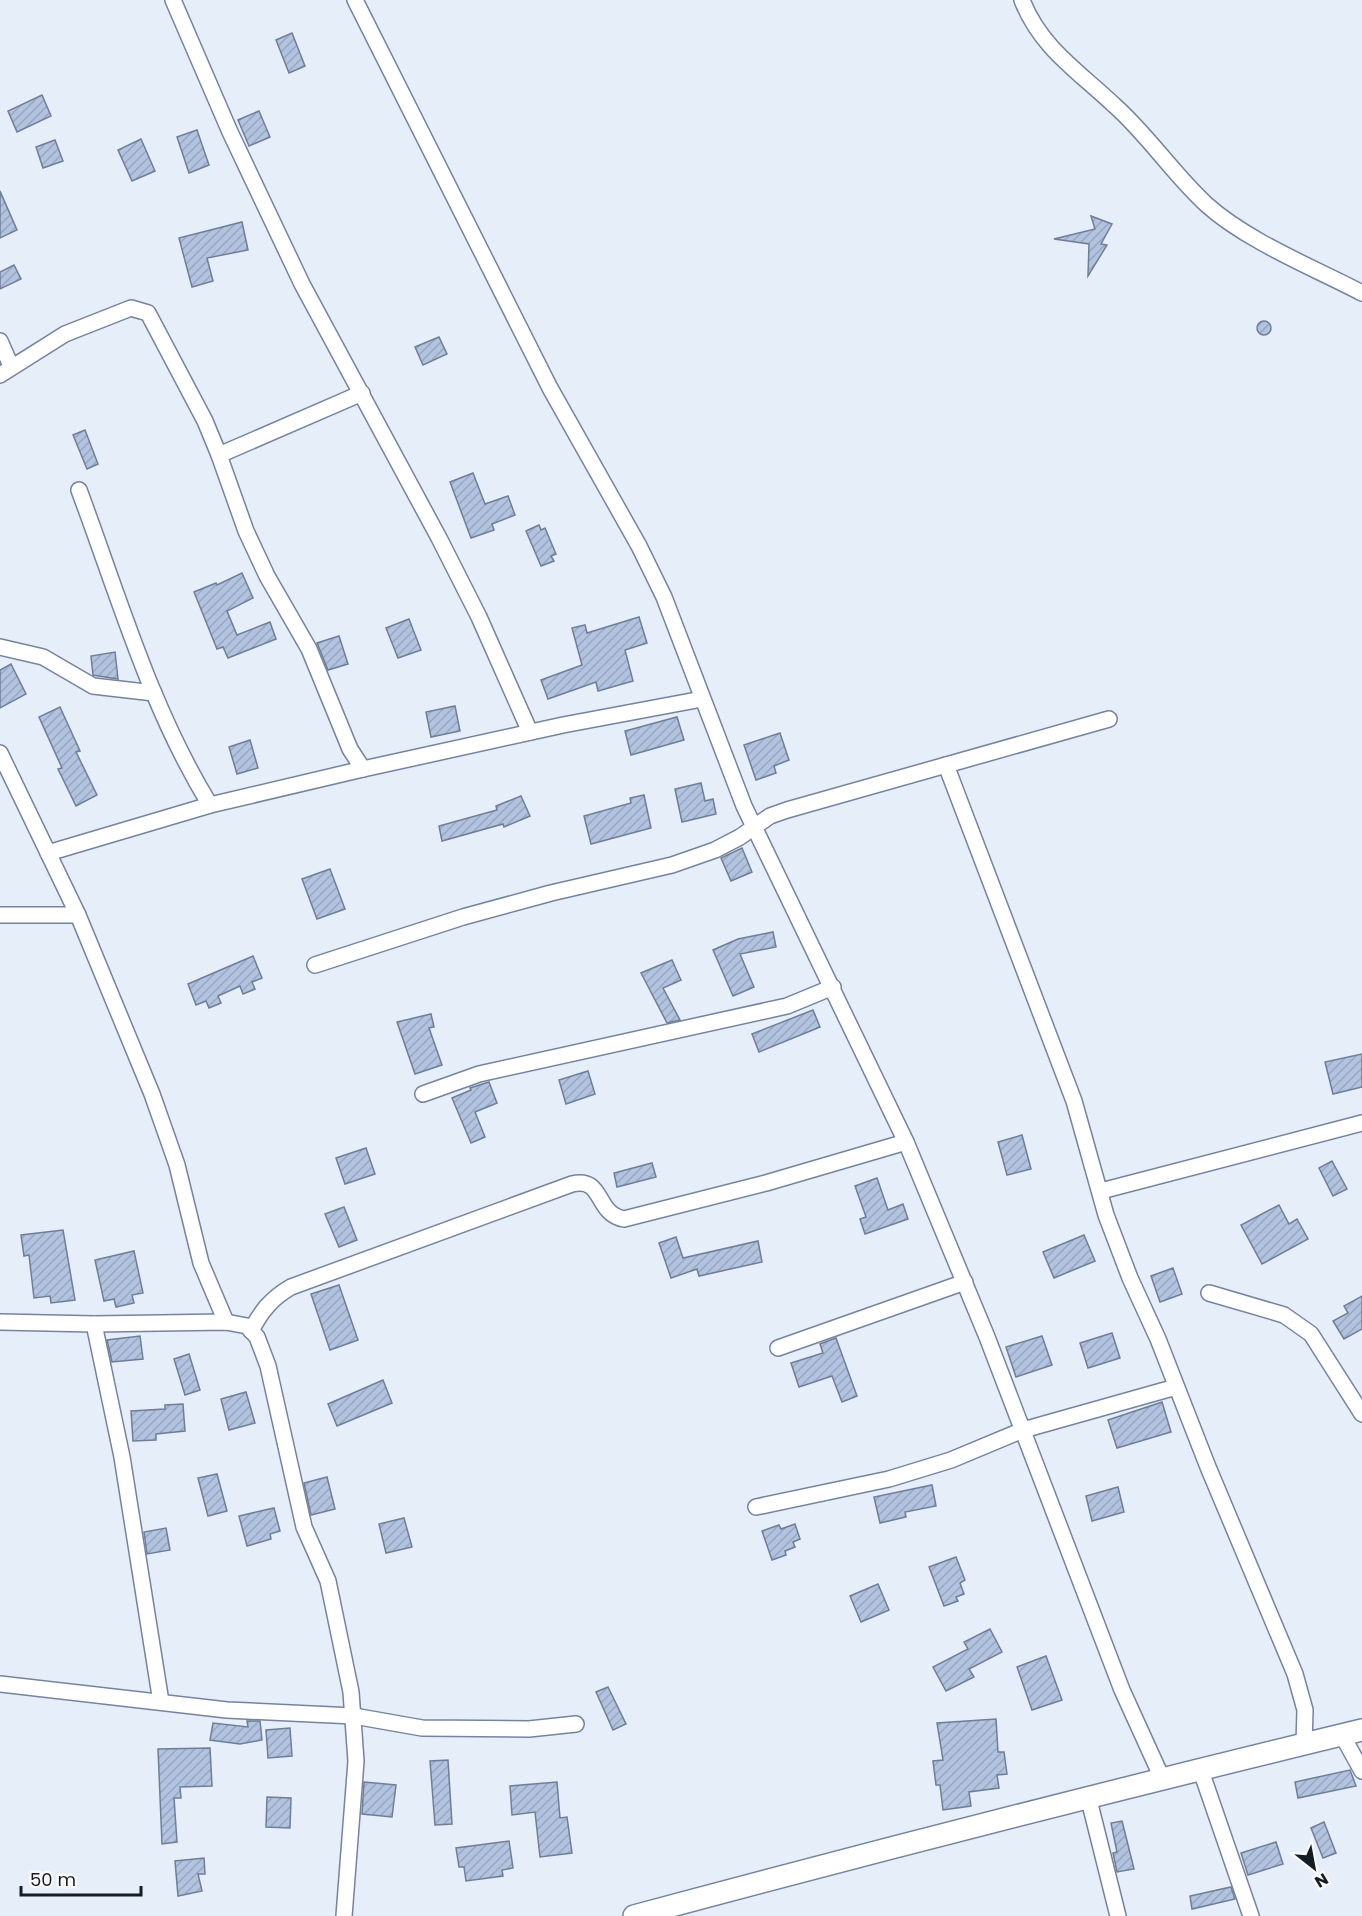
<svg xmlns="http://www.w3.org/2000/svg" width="1362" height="1916" font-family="Poppins,sans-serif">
  <defs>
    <pattern id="building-hatch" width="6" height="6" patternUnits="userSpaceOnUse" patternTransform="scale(1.5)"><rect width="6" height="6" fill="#b2c3df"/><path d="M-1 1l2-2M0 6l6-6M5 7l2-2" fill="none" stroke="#98a7bf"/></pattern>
  </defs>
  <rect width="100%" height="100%" fill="#e6eef9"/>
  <g fill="url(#building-hatch)" stroke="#6f7e98" stroke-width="1.5">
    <polygon points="292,33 305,66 289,73 276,40"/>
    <polygon points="42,95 51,116 17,132 8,111"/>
    <polygon points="259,111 270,137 249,146 238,120"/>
    <polygon points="197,130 209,165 189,173 177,137"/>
    <polygon points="141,139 155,171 132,181 118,150"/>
    <polygon points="55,140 63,161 43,168 36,147"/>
    <polygon points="0,191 17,230 0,238"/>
    <polygon points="1091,216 1112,224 1101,244 1107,245 1088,276 1089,244 1054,239 1095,229"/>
    <polygon points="242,222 248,250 207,258 213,281 192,287 179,238"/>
    <polygon points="14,265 21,279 0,289 0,272"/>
    <circle cx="1264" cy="328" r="7"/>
    <polygon points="439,337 447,354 423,365 415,347"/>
    <polygon points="85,430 98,464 87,469 73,435"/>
    <polygon points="473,473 485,504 508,496 515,515 492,524 494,530 471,538 450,482"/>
    <polygon points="539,525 541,530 545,528 556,554 551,556 554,561 541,566 526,531"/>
    <polygon points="242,573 253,598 227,611 237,635 270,622 276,639 228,658 223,647 217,649 194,592 216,583 217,585"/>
    <polygon points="639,617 647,643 625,650 633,681 598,691 596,682 548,699 541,680 582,665 572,628 585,625 587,633"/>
    <polygon points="409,619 421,650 398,658 386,628"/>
    <polygon points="339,636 348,664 328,670 317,643"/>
    <polygon points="115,652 118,679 93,675 91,656"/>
    <polygon points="11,664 26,694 0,708 0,670"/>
    <polygon points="455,706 460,731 431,737 426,712"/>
    <polygon points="60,707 80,751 76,752 97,795 76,806 58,769 62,768 39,717"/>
    <polygon points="677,717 684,740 631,755 625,731"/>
    <polygon points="780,733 789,760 774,766 776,773 756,780 744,745"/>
    <polygon points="250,740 258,768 237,774 229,747"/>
    <polygon points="701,783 705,801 713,799 716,814 682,822 675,789"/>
    <polygon points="644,795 651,828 591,844 584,816 631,803 630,798"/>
    <polygon points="521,796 530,816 504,827 503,824 442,841 439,826 497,810 496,806"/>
    <polygon points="742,848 752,872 731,881 721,858"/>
    <polygon points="330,869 345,909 317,919 302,879"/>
    <polygon points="773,932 776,947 740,954 754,987 733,996 713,950 738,939"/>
    <polygon points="253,956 262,978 252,982 255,989 243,994 240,986 218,996 221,1003 209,1008 206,1001 196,1005 188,984"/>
    <polygon points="672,960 681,980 663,988 680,1020 667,1023 641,973"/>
    <polygon points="813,1010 820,1027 759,1052 752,1034"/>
    <polygon points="431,1014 434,1027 429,1028 442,1065 415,1074 397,1022"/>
    <polygon points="1362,1054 1362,1087 1333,1094 1325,1062"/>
    <polygon points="588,1071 595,1094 566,1104 559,1080"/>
    <polygon points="489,1082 497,1103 475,1112 485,1137 471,1143 452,1098 471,1090 470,1088"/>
    <polygon points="1022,1135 1031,1169 1007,1175 998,1142"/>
    <polygon points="366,1148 375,1174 345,1184 336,1158"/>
    <polygon points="1332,1161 1347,1189 1333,1196 1319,1168"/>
    <polygon points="652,1163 656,1177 617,1187 614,1173"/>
    <polygon points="877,1178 888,1210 903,1204 908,1219 865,1234 860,1219 866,1217 855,1186"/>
    <polygon points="1279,1205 1289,1224 1297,1219 1308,1239 1262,1264 1241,1225"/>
    <polygon points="344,1207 357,1240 339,1247 325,1214"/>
    <polygon points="63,1230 75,1300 51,1303 50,1296 34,1298 29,1255 24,1256 21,1235"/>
    <polygon points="1084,1235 1095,1261 1054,1278 1043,1252"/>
    <polygon points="676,1237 683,1258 758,1241 762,1262 699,1276 697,1269 671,1278 659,1243"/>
    <polygon points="134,1251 143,1293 132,1295 134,1303 116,1307 114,1299 104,1301 95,1260"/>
    <polygon points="1173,1268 1182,1294 1160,1302 1151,1276"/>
    <polygon points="339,1285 358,1340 330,1350 311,1294"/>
    <polygon points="1362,1296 1362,1329 1344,1339 1333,1321 1348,1313 1344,1306"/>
    <polygon points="1112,1333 1120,1358 1088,1368 1080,1343"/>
    <polygon points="140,1336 143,1359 112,1362 107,1340"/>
    <polygon points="1042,1336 1052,1365 1016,1377 1006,1347"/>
    <polygon points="836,1338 857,1396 842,1402 832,1376 799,1387 791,1363 823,1353 820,1344"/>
    <polygon points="189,1354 200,1390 185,1395 174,1359"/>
    <polygon points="383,1380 392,1403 337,1426 328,1404"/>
    <polygon points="246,1392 255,1423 229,1430 221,1399"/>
    <polygon points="1162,1402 1171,1432 1117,1448 1108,1420"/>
    <polygon points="183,1404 185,1431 156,1434 156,1440 133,1441 131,1411 165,1409 165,1405"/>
    <polygon points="217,1474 227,1511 208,1516 198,1478"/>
    <polygon points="327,1477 335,1509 311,1515 304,1483"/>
    <polygon points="932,1485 936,1506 905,1512 906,1517 880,1523 874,1497"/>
    <polygon points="1118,1487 1124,1512 1092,1521 1086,1496"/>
    <polygon points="274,1508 280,1531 270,1534 271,1539 247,1546 239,1516"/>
    <polygon points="404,1518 412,1547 386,1553 379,1524"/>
    <polygon points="795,1524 800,1539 793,1542 795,1547 785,1551 786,1555 772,1560 762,1531 779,1525 781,1529"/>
    <polygon points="166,1528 170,1550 147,1554 144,1532"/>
    <polygon points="956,1557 965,1580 960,1583 964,1594 956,1597 958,1601 944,1606 929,1567"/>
    <polygon points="878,1584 889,1610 861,1622 850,1596"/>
    <polygon points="990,1629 1002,1652 969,1669 974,1677 946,1691 933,1667 968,1649 964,1642"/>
    <polygon points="1046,1656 1062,1700 1032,1710 1017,1667"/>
    <polygon points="608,1687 626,1724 613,1730 596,1692"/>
    <polygon points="996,1719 998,1752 1004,1752 1007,1774 997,1775 999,1788 969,1792 971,1806 943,1810 940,1785 936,1785 933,1761 943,1760 937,1723"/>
    <polygon points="247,1721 260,1721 262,1740 240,1744 210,1740 213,1723 248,1727"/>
    <polygon points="290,1728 292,1756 268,1758 266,1730"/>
    <polygon points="210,1748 212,1786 180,1787 181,1798 174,1798 177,1842 162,1844 158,1749"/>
    <polygon points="448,1760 452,1824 435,1825 430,1761"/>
    <polygon points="1350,1770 1356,1786 1298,1798 1295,1782"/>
    <polygon points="364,1782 396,1785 392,1817 362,1814"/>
    <polygon points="557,1782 560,1818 567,1817 572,1853 540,1857 535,1812 512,1815 510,1786"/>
    <polygon points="267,1797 291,1798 290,1828 266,1827"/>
    <polygon points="1122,1821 1134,1869 1117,1872 1113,1853 1117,1852 1111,1823"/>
    <polygon points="1324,1822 1336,1853 1323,1858 1311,1828"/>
    <polygon points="509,1841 513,1868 502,1870 503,1876 466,1881 464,1867 459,1867 456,1848"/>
    <polygon points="1276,1842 1283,1864 1248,1875 1241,1853"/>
    <polygon points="204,1858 205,1874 198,1874 202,1891 178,1896 175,1861"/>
    <polygon points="1231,1887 1235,1899 1192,1909 1190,1896"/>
  </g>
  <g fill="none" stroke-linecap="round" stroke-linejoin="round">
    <defs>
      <g id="minor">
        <polyline points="173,0 230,132 302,284 439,538 479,617 530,732"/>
        <polyline points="355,0 550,388 639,546 664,597 744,806 906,1142 987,1337 1122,1690 1162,1778"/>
        <path d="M1022 0C1040 47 1078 71 1114 105 1148 135 1174 175 1207 205 1247 241 1314 268 1362 293"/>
        <polyline points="0,341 11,366"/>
        <polyline points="0,375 65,334 131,308 148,313 205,421 219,455 246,531 267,576 309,649 350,749 363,769"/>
        <polyline points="219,455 362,393"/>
        <path d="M79 490C119 597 150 707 210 805"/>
        <polyline points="0,647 43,657 93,686 154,693"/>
        <polyline points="0,753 78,915 152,1094 177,1165 201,1263 226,1322"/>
        <polyline points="946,765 1074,1101 1106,1215 1130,1278 1158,1339 1208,1467 1295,1674 1305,1710 1304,1744"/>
        <polyline points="48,853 210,805 363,769 563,725 702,699"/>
        <polyline points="0,915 78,915"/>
        <polyline points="315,965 463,917 551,893 672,865 715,850 740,837 770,816 787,810 1109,719"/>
        <polyline points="423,1094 479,1074 787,1006 833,987"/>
        <polyline points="1101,1191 1362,1123"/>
        <polyline points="1209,1293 1284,1315 1311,1334 1362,1414"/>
        <polyline points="0,1322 94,1324 226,1322 247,1326 257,1337 268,1366 304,1527 328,1581 351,1692 356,1761 344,1916"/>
        <polyline points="94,1324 122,1457 161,1702"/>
        <path d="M251 1331C261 1311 272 1298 291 1287L572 1184C604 1176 595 1214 624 1219L766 1183 906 1142"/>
        <polyline points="778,1348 965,1282"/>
        <polyline points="756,1507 889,1479 951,1460 1023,1430 1176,1387"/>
        <polyline points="0,1684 227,1710 354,1716 422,1728 529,1729 576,1724"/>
        <polyline points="1342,1735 1362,1771"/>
        <polyline points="1200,1768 1251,1916"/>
        <polyline points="1088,1796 1118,1916"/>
      </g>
      <path id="secondary" d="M634 1916C876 1851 1118 1789 1362 1730"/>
    </defs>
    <use href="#minor" stroke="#75849e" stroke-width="18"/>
    <use href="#secondary" stroke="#75849e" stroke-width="24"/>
    <use href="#minor" stroke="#fff" stroke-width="15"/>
    <use href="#secondary" stroke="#fff" stroke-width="21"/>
  </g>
  <g transform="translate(1314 1868) rotate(149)" stroke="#fafafa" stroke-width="4.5" paint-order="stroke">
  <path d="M0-4.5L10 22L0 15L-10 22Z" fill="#161c26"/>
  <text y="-9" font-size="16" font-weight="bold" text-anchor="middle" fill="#161c26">N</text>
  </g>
  <path d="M21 1886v9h120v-9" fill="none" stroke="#161c26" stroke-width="3"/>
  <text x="30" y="1886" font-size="18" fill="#161c26" stroke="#fafafa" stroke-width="4.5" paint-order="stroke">50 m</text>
</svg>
